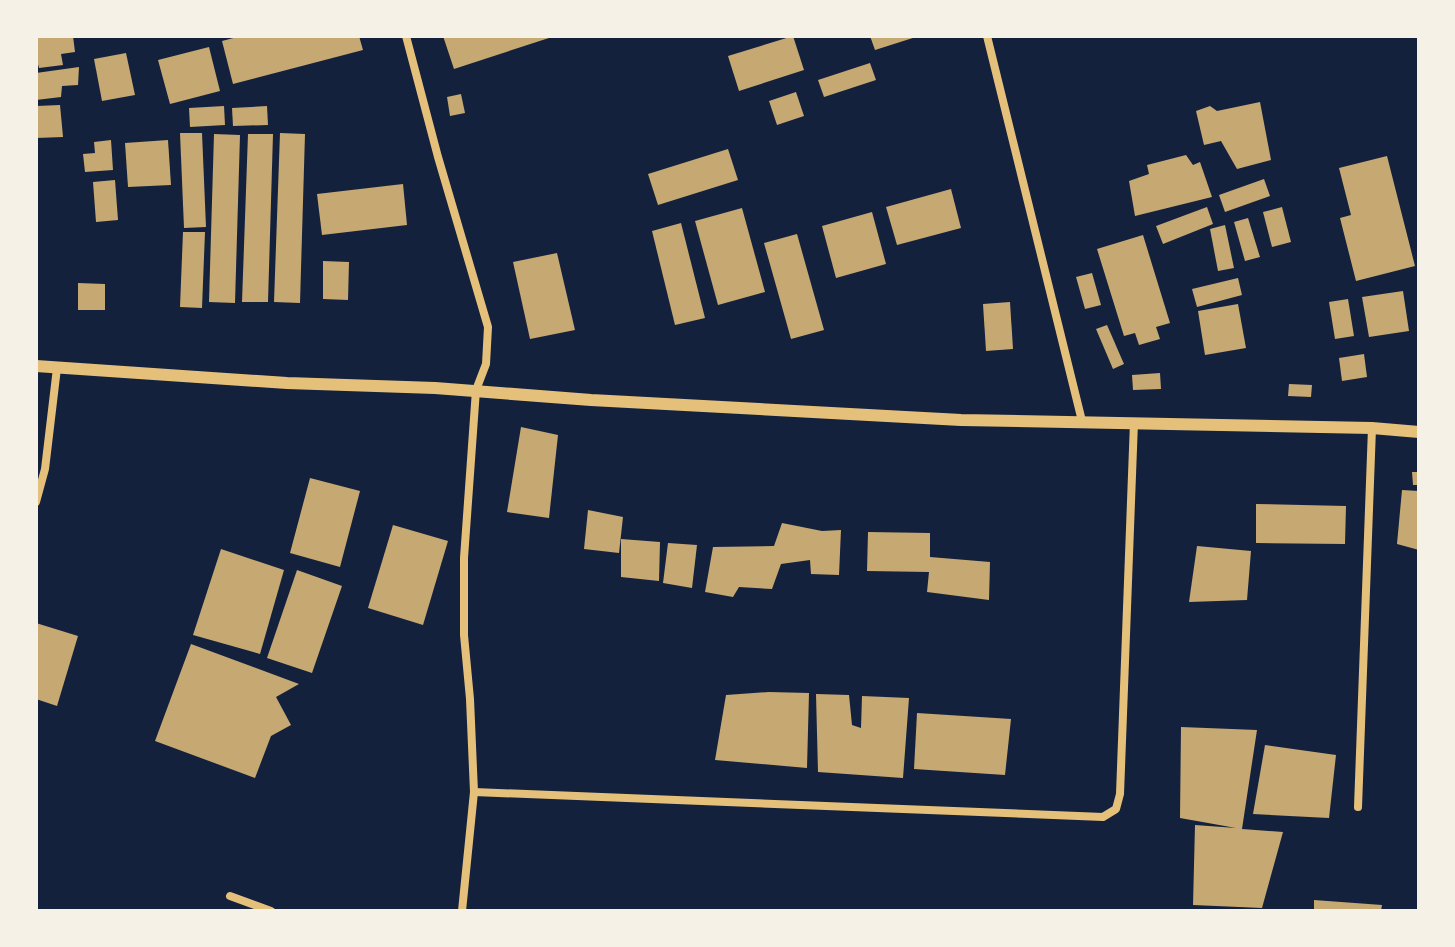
<svg xmlns="http://www.w3.org/2000/svg" width="1455" height="947" font-family="Cabin,sans-serif">
  <rect width="100%" height="100%" fill="#14213d"/>
  <g fill="#c6a872">
    <polygon points="36,36 73,36 75,52 61,54 63,65 39,68 36,57"/>
    <polygon points="241,36 359,36 363,50 233,84 222,41"/>
    <polygon points="443,36 552,36 552,37 454,69"/>
    <polygon points="793,36 804,70 739,91 728,56"/>
    <polygon points="870,36 916,36 916,37 875,50"/>
    <polygon points="209,47 220,91 170,104 158,60"/>
    <polygon points="126,53 135,95 102,101 94,59"/>
    <polygon points="870,63 876,80 824,97 818,80"/>
    <polygon points="79,67 78,85 62,86 61,97 36,100 36,73"/>
    <polygon points="796,92 804,116 777,125 769,101"/>
    <polygon points="461,94 465,113 450,116 447,97"/>
    <polygon points="1260,102 1271,160 1237,169 1221,141 1204,145 1196,111 1210,106 1217,111"/>
    <polygon points="60,105 63,137 36,138 36,106"/>
    <polygon points="224,106 225,125 190,127 189,108"/>
    <polygon points="267,106 268,125 233,126 232,108"/>
    <polygon points="180,133 202,133 206,227 184,228"/>
    <polygon points="280,133 305,134 300,303 274,302"/>
    <polygon points="214,134 240,135 235,303 209,302"/>
    <polygon points="248,134 273,134 268,302 242,302"/>
    <polygon points="111,140 113,170 85,172 83,154 95,153 94,142"/>
    <polygon points="168,140 171,185 128,187 125,143"/>
    <polygon points="728,149 738,180 658,205 648,174"/>
    <polygon points="1186,155 1193,165 1200,162 1212,197 1135,216 1129,181 1149,174 1147,165"/>
    <polygon points="1387,156 1415,266 1356,281 1340,218 1351,215 1339,168"/>
    <polygon points="1264,179 1270,196 1225,212 1219,195"/>
    <polygon points="115,180 118,220 96,222 93,182"/>
    <polygon points="403,184 407,225 322,235 317,194"/>
    <polygon points="951,189 961,228 897,245 886,207"/>
    <polygon points="1207,207 1213,224 1163,244 1156,226"/>
    <polygon points="1282,207 1291,242 1272,247 1263,212"/>
    <polygon points="742,208 765,292 718,305 695,221"/>
    <polygon points="872,212 886,264 836,278 822,226"/>
    <polygon points="1248,218 1260,257 1245,261 1234,222"/>
    <polygon points="681,223 705,318 675,325 652,231"/>
    <polygon points="1225,225 1234,268 1218,271 1210,229"/>
    <polygon points="183,232 205,232 202,308 180,307"/>
    <polygon points="797,234 824,330 791,339 764,243"/>
    <polygon points="1143,235 1170,323 1156,327 1160,339 1139,345 1135,333 1124,336 1097,249"/>
    <polygon points="557,253 575,330 530,339 513,262"/>
    <polygon points="323,261 349,262 348,300 323,299"/>
    <polygon points="1092,273 1101,305 1085,309 1076,277"/>
    <polygon points="1238,278 1242,295 1197,307 1192,289"/>
    <polygon points="78,283 105,284 105,310 78,310"/>
    <polygon points="1403,291 1409,331 1369,337 1362,297"/>
    <polygon points="1348,299 1354,336 1335,339 1329,302"/>
    <polygon points="1010,302 1013,349 986,351 983,304"/>
    <polygon points="1238,304 1246,348 1205,355 1198,311"/>
    <polygon points="1107,325 1124,364 1113,369 1096,329"/>
    <polygon points="1364,354 1367,377 1342,381 1339,358"/>
    <polygon points="1160,373 1161,389 1133,390 1132,375"/>
    <polygon points="1289,384 1312,385 1311,397 1288,396"/>
    <polygon points="521,427 558,435 549,518 507,512"/>
    <polygon points="1412,472 1419,472 1419,485 1413,485"/>
    <polygon points="310,478 360,491 340,567 290,553"/>
    <polygon points="1402,490 1419,491 1419,550 1397,544"/>
    <polygon points="1256,504 1346,506 1345,544 1256,543"/>
    <polygon points="588,510 623,517 619,553 584,549"/>
    <polygon points="782,523 822,531 841,530 839,575 811,574 810,560 781,564 772,589 739,587 733,597 705,592 713,547 774,546"/>
    <polygon points="393,525 448,541 423,625 368,608"/>
    <polygon points="868,532 930,533 930,557 990,562 989,600 927,592 929,572 867,571"/>
    <polygon points="621,539 660,542 659,581 621,577"/>
    <polygon points="668,543 697,545 692,588 663,583"/>
    <polygon points="1197,546 1251,551 1247,600 1189,602"/>
    <polygon points="221,549 284,570 260,654 193,635"/>
    <polygon points="297,570 342,586 312,673 267,658"/>
    <polygon points="36,623 78,636 57,706 36,699"/>
    <polygon points="191,644 299,684 276,697 291,725 271,736 255,778 155,741"/>
    <polygon points="769,692 809,693 807,768 715,760 726,695"/>
    <polygon points="816,694 849,695 852,725 861,728 862,696 909,698 903,778 818,772"/>
    <polygon points="917,713 1011,719 1005,775 914,769"/>
    <polygon points="1181,727 1257,730 1242,829 1283,832 1262,908 1193,905 1195,825 1236,828 1180,818"/>
    <polygon points="1265,745 1336,755 1329,818 1253,814"/>
    <polygon points="1314,900 1382,905 1381,911 1314,911"/>
  </g>
  <g fill="none" stroke-linecap="round" stroke-linejoin="round">
    <g stroke="#e5c07b" stroke-width="8">
      <polyline points="406,36 438,157 488,327 486,364 476,390 464,558 464,635 470,699 474,792 462,911"/>
      <polyline points="987,36 1082,421"/>
      <polyline points="36,502 45,469 57,368"/>
      <polyline points="474,792 1103,817 1116,809 1120,794 1134,422"/>
      <polyline points="1358,807 1372,428"/>
      <polyline points="230,896 271,911"/>
    </g>
    <polyline stroke="#e5c07b" stroke-width="12" points="36,366 287,383 435,388 591,400 961,420 1372,428 1419,432"/>
  </g>
  <rect width="1455" height="947" fill="none" stroke="#f6f1e7" stroke-width="76"/>
</svg>
